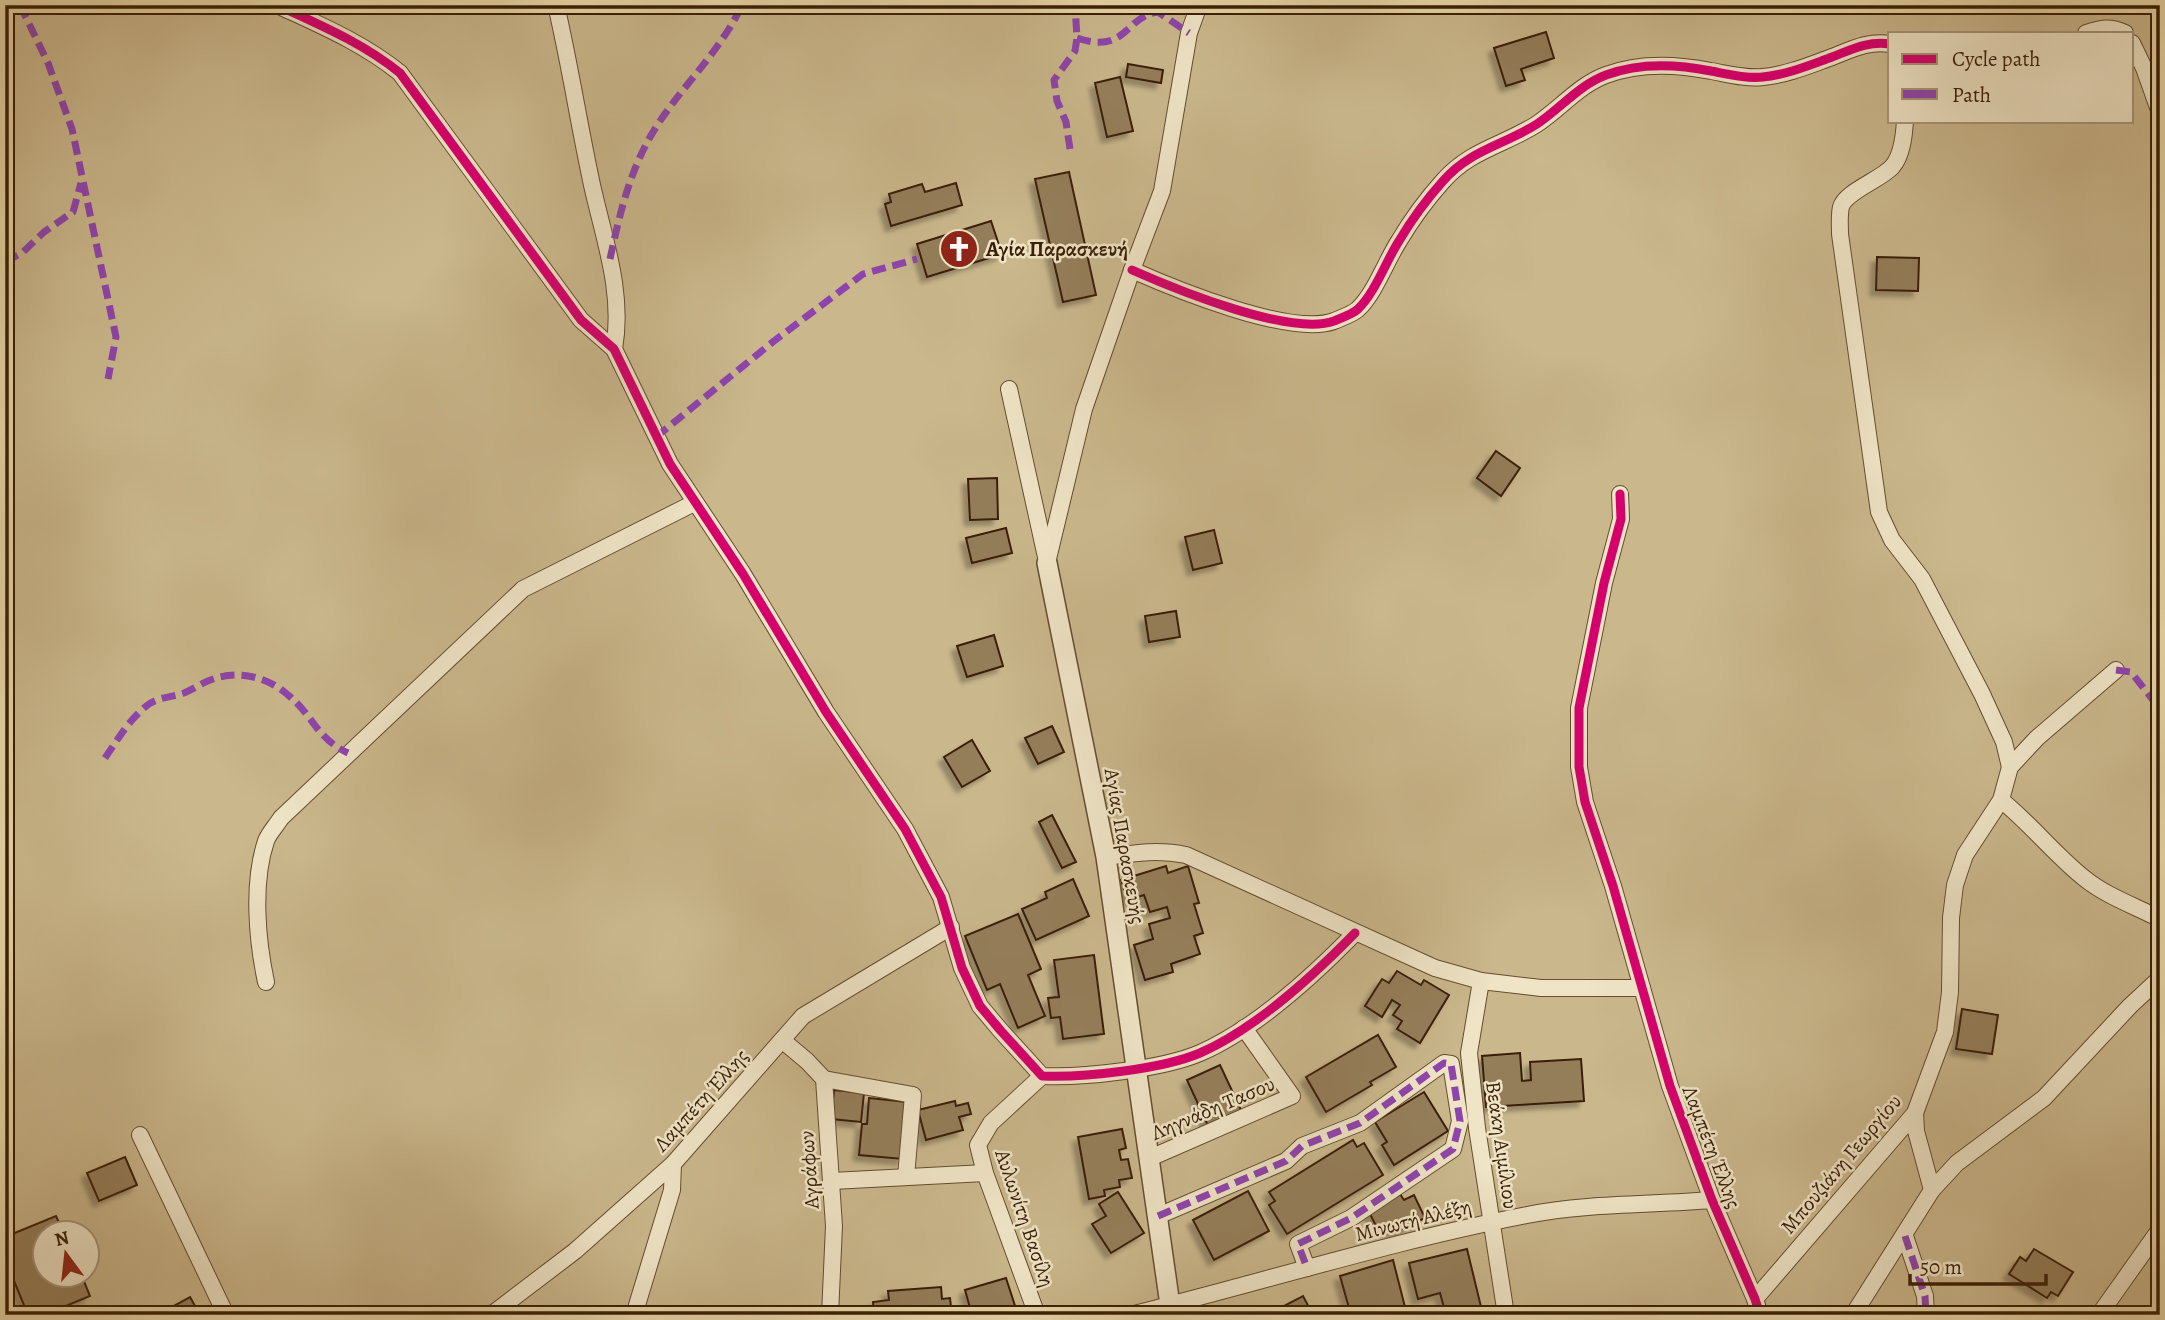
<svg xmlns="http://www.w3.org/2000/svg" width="2165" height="1320" font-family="Alegreya,serif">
  <defs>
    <filter id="shadow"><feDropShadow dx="-5.5" dy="5.5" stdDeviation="2" flood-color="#0004"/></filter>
  </defs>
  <rect width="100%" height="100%" fill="#e7d6a7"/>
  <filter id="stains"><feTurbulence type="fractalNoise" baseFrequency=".00286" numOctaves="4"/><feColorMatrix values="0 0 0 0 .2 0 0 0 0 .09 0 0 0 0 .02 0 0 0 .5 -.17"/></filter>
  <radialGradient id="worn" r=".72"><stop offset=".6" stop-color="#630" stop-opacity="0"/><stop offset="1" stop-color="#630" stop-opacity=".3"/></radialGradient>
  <path fill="#cab78c" stroke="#826b4a" stroke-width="2" fill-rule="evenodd" d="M5 5H2160V1315H5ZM1890 33H2132V121H1890ZM46 1232H88V1274H46Z"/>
  <g fill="#947e5a" stroke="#3a1f07" stroke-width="2" filter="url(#shadow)">
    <polygon points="1546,32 1554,58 1521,69 1525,80 1506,86 1494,48"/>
    <polygon points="1128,64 1163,70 1161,83 1126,77"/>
    <polygon points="1120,77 1133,131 1107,137 1095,83"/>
    <polygon points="1069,172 1096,295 1063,302 1035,179"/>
    <polygon points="956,183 962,205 891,226 885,204 891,202 889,194 922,184 925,192"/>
    <polygon points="991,221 1002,254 927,277 917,244"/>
    <polygon points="1877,257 1919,258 1918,291 1876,290"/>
    <polygon points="1496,451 1520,468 1501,496 1477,478"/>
    <polygon points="997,478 998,519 970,520 968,479"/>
    <polygon points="1006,528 1012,553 972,563 966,538"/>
    <polygon points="1214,530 1222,563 1193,570 1185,537"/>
    <polygon points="1176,611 1180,637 1149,642 1145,616"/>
    <polygon points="994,635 1003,666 967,677 957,646"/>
    <polygon points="1052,726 1064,752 1038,764 1025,738"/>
    <polygon points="972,740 990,771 962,787 944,757"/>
    <polygon points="1052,815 1076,862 1062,868 1039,822"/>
    <polygon points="1166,866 1168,873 1188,866 1199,903 1194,904 1203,933 1194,936 1200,954 1171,964 1173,972 1145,980 1134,945 1153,939 1149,924 1170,918 1167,907 1150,912 1144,895 1128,900 1121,880"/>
    <polygon points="1073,879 1089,916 1036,940 1022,909 1047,898 1045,892"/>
    <polygon points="1018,914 1041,969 1028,975 1045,1016 1018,1028 1000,984 987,990 965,936"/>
    <polygon points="1094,955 1104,1034 1063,1039 1060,1017 1051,1018 1048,998 1059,997 1054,960"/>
    <polygon points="1397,971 1421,985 1424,980 1449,995 1420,1043 1397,1029 1402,1021 1393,1015 1400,1005 1392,1000 1382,1017 1365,1006 1382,979 1389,983"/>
    <polygon points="1962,1009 1998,1015 1992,1054 1956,1049"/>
    <polygon points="1378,1035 1396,1067 1370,1082 1372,1085 1326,1112 1306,1077"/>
    <polygon points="1520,1053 1522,1081 1531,1080 1530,1062 1581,1059 1584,1101 1486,1107 1482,1056"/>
    <polygon points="1220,1065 1242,1112 1209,1128 1187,1080"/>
    <polygon points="834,1090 864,1093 861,1122 831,1119"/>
    <polygon points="1424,1092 1448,1131 1394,1165 1382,1145 1387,1142 1375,1122"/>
    <polygon points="869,1098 907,1102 903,1159 859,1155 862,1124 867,1124"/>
    <polygon points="955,1101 956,1106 968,1103 971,1114 959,1117 963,1130 926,1140 918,1110"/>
    <polygon points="1122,1129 1126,1148 1119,1150 1121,1160 1128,1159 1132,1178 1119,1180 1120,1187 1104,1190 1105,1196 1089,1199 1078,1137"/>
    <polygon points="1353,1140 1357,1147 1364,1143 1383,1175 1287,1234 1269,1205 1275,1201 1269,1192"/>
    <polygon points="125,1157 137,1185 99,1201 87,1173"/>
    <polygon points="1248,1191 1269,1231 1214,1260 1193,1220"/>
    <polygon points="1118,1192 1144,1233 1111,1253 1092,1224 1106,1216 1099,1204"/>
    <polygon points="1400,1194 1404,1200 1414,1195 1425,1218 1398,1231 1377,1228 1369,1212"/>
    <polygon points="56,1216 63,1232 46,1232 46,1274 81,1274 90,1296 44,1315 28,1315 5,1259 5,1237"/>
    <polygon points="1467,1249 1483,1315 1446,1315 1440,1293 1418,1299 1409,1263"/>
    <polygon points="2034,1249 2073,1272 2058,1296 2051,1292 2047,1298 2009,1274 2020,1257 2026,1261"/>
    <polygon points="1393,1260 1407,1315 1351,1315 1340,1276"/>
    <polygon points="1006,1278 1018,1315 972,1315 965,1290"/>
    <polygon points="941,1287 942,1299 950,1298 952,1315 874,1315 873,1302 889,1300 888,1291"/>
    <polygon points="1303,1296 1313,1315 1267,1315"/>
    <polygon points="190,1297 200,1315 159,1315 159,1314"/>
  </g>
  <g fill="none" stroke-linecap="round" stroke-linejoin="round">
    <defs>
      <g id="minor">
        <path d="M277 5C320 25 363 43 400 73L581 320 614 349 670 464 743 574 826 712 905 829 941 897 962 968 980 1006 1001 1031 1042 1076C1082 1078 1163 1069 1200 1053 1255 1029 1313 976 1355 933"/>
        <path d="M556 5C570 65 579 125 592 185 604 239 624 293 614 349"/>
        <path d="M2086 33C2101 28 2110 26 2125 33"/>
        <polyline points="2132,43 2144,68 2160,113"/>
        <path d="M1905 121C1904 136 1902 156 1892 167 1880 180 1845 192 1841 207 1839 215 1840 226 1840 234L1879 512 1892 540 1922 579 1982 694 2004 742 2010 767"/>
        <path d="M1132 270C1175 289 1291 337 1334 321 1341 318 1353 314 1358 309 1375 293 1386 261 1399 241 1412 219 1426 200 1443 181 1470 150 1504 145 1537 124 1561 108 1579 85 1606 75 1640 62 1676 64 1711 71 1728 74 1746 79 1763 77 1784 75 1805 67 1824 60 1847 52 1866 40 1890 44"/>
        <polyline points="1009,389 1046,557"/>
        <polyline points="1620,494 1621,519 1604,583 1579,708 1579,767 1585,802 1613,886 1670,1086 1712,1200 1755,1299 1760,1315"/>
        <polyline points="1047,563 1084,409 1132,270 1162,191 1189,33 1199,5"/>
        <path d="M2001 800C2031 824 2054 854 2084 878 2106 896 2135 906 2160 919"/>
        <path d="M1106 857C1134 853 1158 849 1186 855L1435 968 1481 981 1541 988H1642"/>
        <polyline points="1481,981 1469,1053 1477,1128 1506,1315"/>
        <path d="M266 982C257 940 252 883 266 841 269 833 276 826 281 818L523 589 694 503"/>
        <polyline points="782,1040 807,1061 824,1079 834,1226 830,1315"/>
        <polyline points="824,1079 913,1095 906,1177"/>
        <polyline points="1915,1113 1916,1131 1932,1190"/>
        <polyline points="140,1135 226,1315"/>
        <polyline points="1150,1158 1292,1096 1244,1028"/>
        <polyline points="832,1181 985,1173"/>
        <polyline points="1158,1216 1286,1161 1302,1146 1360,1123 1444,1063 1451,1064 1460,1121 1453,1149 1351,1218 1298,1244 1307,1268"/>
        <polyline points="1905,1236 1925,1296 1926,1315"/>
        <polyline points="1755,1299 1915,1113 1945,1032 1950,992 1951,918 1955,885 1965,855 2001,800 2010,767 2037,738 2116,670"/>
        <polyline points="491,1315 575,1251 673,1164 803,1016 951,927"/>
        <polyline points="634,1315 672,1190 673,1164"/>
        <polyline points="1037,1315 985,1173 978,1145 991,1123 1042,1076"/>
        <path d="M1130 1315C1262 1282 1393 1241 1527 1215 1586 1203 1652 1205 1712 1200"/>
        <polyline points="1853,1315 1932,1190 1957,1163 2044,1098 2130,1006 2160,978"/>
        <polyline points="2099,1315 2160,1229"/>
      </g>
      <polyline id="tertiary" points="1047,563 1106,857 1170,1305 1173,1315"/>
    </defs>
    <use href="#minor" stroke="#654d2f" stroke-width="18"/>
    <use href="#tertiary" stroke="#654d2f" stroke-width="22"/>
    <use href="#minor" stroke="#efe4c6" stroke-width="16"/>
    <use href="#tertiary" stroke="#efe4c6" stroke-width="19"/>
    <g stroke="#8e44ad" stroke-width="7" stroke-dasharray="14 7" stroke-linecap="butt">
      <polyline points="20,5 48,63 72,129 116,337 108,379"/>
      <path d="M1077 38C1127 55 1125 16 1158 12L1189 33"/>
      <polyline points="1070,149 1066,122 1057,101 1054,80 1075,51 1077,38 1075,5"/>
      <polyline points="5,257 10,259 22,253 44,232 73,212 81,183"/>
      <path d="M610 259C620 212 631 165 658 124 685 83 721 50 742 5"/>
      <polyline points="656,437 774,341 863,274 917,259"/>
      <polyline points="2116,670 2131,672 2160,709"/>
      <path d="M105 758C118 739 130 718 149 704 159 697 173 697 184 693 194 689 203 682 213 679 239 670 268 677 288 695 313 715 316 738 348 753"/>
      <polyline points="1158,1216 1286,1161 1302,1146 1360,1123 1444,1063 1451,1064 1460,1121 1453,1149 1351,1218 1298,1244 1307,1268"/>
      <polyline points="1905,1236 1925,1296 1926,1315"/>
    </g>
    <defs>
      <g id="cycleway">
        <path d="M277 5C320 25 363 43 400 73L581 320 614 349 670 464 743 574 826 712 905 829 941 897 962 968 980 1006 1001 1031 1042 1076C1082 1078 1163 1069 1200 1053 1255 1029 1313 976 1355 933"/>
        <path d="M1132 270C1175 289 1291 337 1334 321 1341 318 1353 314 1358 309 1375 293 1386 261 1399 241 1412 219 1426 200 1443 181 1470 150 1504 145 1537 124 1561 108 1579 85 1606 75 1640 62 1676 64 1711 71 1728 74 1746 79 1763 77 1784 75 1805 67 1824 60 1847 52 1866 40 1890 44"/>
        <polyline points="1620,494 1621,519 1604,583 1579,708 1579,767 1585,802 1613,886 1670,1086 1712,1200 1755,1299 1760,1315"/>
      </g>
    </defs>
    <use href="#cycleway" stroke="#efe4c6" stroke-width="13"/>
    <use href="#cycleway" stroke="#d6006c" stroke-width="9"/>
  </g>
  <defs>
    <symbol id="church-disc" viewBox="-11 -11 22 22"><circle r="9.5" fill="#8f2418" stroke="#efe4c6"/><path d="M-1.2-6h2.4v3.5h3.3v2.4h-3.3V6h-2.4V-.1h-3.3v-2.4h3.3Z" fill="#fff"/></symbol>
  </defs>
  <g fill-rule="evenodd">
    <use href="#church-disc" x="937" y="227" width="44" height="44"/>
  </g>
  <g text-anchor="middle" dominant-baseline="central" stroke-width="5" stroke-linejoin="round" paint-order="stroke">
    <g font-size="21" font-weight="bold" fill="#3a1f07" stroke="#efe4c6" text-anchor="start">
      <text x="986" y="249">Αγία Παρασκευή</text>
    </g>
    <g font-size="21" fill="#3a1f07" stroke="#efe4c6">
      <text transform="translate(1125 846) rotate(80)">Αγίας Παρασκευής</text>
      <text transform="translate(701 1100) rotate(-48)">Λαμπέτη Έλλης</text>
      <text transform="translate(1213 1108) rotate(-23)">Ληγνάδη Τασου</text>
      <text transform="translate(1502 1145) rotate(82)">Βεάκη Αιμίλιου</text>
      <text transform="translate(1712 1147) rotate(69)">Λαμπέτη Έλλης</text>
      <text transform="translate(1841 1164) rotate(-50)">Μπουζιάνη Γεωργίου</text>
      <text transform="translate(809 1170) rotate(-94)">Αγράφων</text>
      <text transform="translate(1025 1218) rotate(71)">Αυλωνίτη Βασίλη</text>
      <text transform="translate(1413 1220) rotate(-14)">Μινωτή Αλέξη</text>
    </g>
  </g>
  <rect width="2165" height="1320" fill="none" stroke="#e7d6a7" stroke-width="28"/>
  <rect x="7" y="7" width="2151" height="1306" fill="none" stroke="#3a1f07" stroke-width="3.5"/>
  <rect x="14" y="14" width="2137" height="1292" fill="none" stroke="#3a1f07" stroke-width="2"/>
  <rect x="1888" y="32" width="245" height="91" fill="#efe4c6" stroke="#a7957a" stroke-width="2"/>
  <rect x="1902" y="54" width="35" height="10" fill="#d6006c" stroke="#a7957a" stroke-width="2"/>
  <text x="1952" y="66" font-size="21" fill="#3a1f07">Cycle path</text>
  <rect x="1902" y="89" width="35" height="10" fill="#8e44ad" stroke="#a7957a" stroke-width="2"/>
  <text x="1952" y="102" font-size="21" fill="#3a1f07">Path</text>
  <g transform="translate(66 1254) rotate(345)"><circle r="33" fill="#efe4c6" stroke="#a7957a" stroke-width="2"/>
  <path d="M0-5L12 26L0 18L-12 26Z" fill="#8f2418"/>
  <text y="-10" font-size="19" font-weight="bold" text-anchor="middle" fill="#3a1f07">N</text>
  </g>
  <path d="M1910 1274v10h136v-10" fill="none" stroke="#3a1f07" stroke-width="3.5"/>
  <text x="1920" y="1274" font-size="21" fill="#3a1f07" stroke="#efe4c6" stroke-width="5" paint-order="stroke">50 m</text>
  <rect width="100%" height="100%" filter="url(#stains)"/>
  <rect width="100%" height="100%" fill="url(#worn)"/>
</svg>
